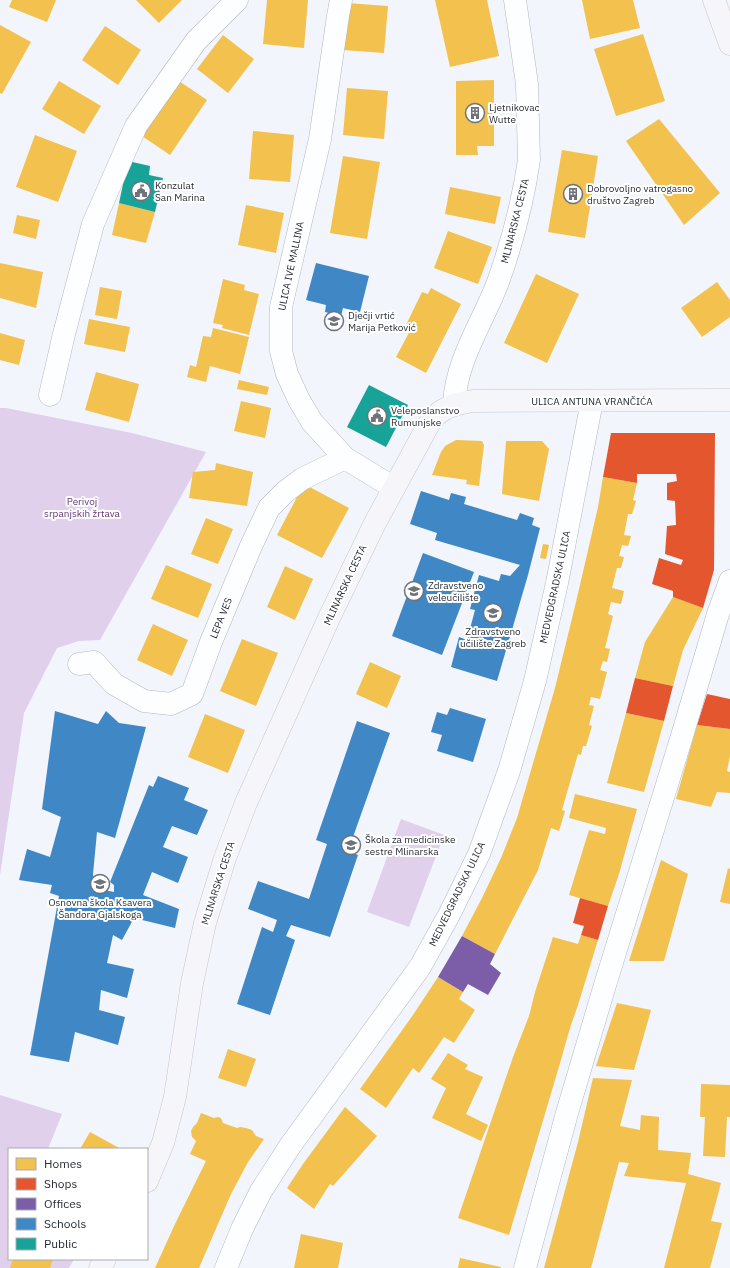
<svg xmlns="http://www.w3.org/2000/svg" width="730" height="1268" font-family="'IBM Plex Sans',sans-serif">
  <rect width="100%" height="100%" fill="#f2f5fc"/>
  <g fill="#e0d0ec">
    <polygon points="0,408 6,408 132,433 206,452 100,640 79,641 57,648 24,713 0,875"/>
    <polygon points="401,819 444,835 409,927 367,912"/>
    <polygon points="0,1095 62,1114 48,1149 9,1149 9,1259 74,1259 69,1268 0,1268"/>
  </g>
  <g fill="#f2c14e">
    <polygon points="12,0 56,0 47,22 9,7"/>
    <polygon points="136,0 182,0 159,23"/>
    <polygon points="267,0 308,0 304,48 263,44"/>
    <polygon points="435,0 487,0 499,56 450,67"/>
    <polygon points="582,0 633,0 640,28 590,39"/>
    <polygon points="347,3 388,6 384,53 343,50"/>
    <polygon points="0,25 31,42 2,94 0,93"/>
    <polygon points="105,26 141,50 118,85 82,60"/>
    <polygon points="643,34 665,101 616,116 594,49"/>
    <polygon points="223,35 254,59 228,93 197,69"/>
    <polygon points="494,80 494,146 477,146 478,155 456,155 456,81"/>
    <polygon points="59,81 101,106 84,134 42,109"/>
    <polygon points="179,81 207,100 170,155 142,136"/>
    <polygon points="347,88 388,91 384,139 343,135"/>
    <polygon points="659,119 720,193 684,225 626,141"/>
    <polygon points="253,131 294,135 290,182 249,179"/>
    <polygon points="35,135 77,151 58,202 16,187"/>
    <polygon points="562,150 598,156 585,238 548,232"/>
    <polygon points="343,156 380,162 367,239 330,233"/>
    <polygon points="450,187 501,197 495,224 445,214"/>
    <polygon points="119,203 155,212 146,243 112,235"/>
    <polygon points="246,205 284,213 276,253 238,245"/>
    <polygon points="17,215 40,220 36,239 13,233"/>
    <polygon points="448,231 492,247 478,284 434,268"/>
    <polygon points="0,263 43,272 36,308 0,298"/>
    <polygon points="536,274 579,294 547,363 504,343"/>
    <polygon points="223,279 245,285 244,290 259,294 249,335 222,328 223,325 213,323"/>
    <polygon points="717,282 730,300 730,317 702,337 681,308"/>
    <polygon points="100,287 122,291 117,319 95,315"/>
    <polygon points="431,288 461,304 426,373 396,357 411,329 405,327 422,292 428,294"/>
    <polygon points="89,319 130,327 125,352 84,344"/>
    <polygon points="213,328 249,337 240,374 210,366 206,382 187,377 190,365 196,367 203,336 211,337"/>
    <polygon points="0,333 25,340 19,365 0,360"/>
    <polygon points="96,372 139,384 129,422 85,410"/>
    <polygon points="239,380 269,387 267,395 237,389"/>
    <polygon points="241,401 271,408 265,438 234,431"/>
    <polygon points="456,440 482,441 484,445 479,486 466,484 467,480 432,475 441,452 445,446"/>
    <polygon points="506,441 542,441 549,449 539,501 502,494"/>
    <polygon points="216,463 253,472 247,506 189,498 193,472 215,470"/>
    <polygon points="603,477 637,483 633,500 636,501 632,514 628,514 624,535 631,536 628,546 622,545 619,556 624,557 621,568 617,568 612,588 624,591 621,604 611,602 608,614 613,616 605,648 610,649 607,662 603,661 600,670 607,672 600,699 591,697 589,705 594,706 589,725 592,726 586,746 583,746 581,755 578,754 562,810 565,811 559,831 551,828 538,870 495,954 462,936 482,898 501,858 517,818 555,688 576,602 598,507"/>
    <polygon points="304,484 349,508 322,558 277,535"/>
    <polygon points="206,518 233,529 218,564 191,554"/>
    <polygon points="543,544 549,545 546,559 540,558"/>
    <polygon points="166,565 212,584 198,618 151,599"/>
    <polygon points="285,566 313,579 295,620 267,607"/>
    <polygon points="673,597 703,608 683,650 673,686 635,678 645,642"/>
    <polygon points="153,624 188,640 172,676 137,660"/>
    <polygon points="242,639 278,653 256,706 220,691"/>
    <polygon points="370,662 401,676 387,708 356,694"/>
    <polygon points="626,713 664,721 644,792 607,783"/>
    <polygon points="205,714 245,730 228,773 188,757"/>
    <polygon points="697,725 730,729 730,756 727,771 730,772 730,793 717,792 711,807 676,799"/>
    <polygon points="575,794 637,809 619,874 608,906 569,895 589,830 605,834 606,828 569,818"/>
    <polygon points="661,860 688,874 664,961 629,961"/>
    <polygon points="728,868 730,869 730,904 720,902"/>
    <polygon points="581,935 598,940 578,1005 570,1028 558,1070 509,1235 458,1218 513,1057 529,1016 535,992 553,937 578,944"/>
    <polygon points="438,977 463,992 459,999 475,1010 454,1043 444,1037 419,1073 413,1068 386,1108 360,1089 413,1015"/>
    <polygon points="617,1003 651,1010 634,1070 596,1066"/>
    <polygon points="228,1049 256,1059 246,1087 218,1078"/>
    <polygon points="448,1053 468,1065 465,1069 483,1077 466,1114 488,1125 481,1141 432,1118 446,1088 431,1079"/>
    <polygon points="593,1078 632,1080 620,1126 640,1130 641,1115 659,1117 658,1150 691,1153 688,1174 721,1183 711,1221 722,1223 710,1268 664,1268 686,1183 624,1176 629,1163 619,1162 591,1268 544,1268 578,1142"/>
    <polygon points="701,1084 730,1085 730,1117 727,1117 725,1157 703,1156 705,1117 700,1117"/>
    <polygon points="345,1107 377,1136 333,1186 330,1184 314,1209 287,1188 303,1164"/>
    <polygon points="201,1113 214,1118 218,1117 221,1118 223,1123 237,1128 240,1127 246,1128 252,1130 256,1136 264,1139 248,1162 231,1194 199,1268 155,1268 175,1224 206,1161 190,1154 196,1141 192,1137 191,1131 193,1127 197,1123"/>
    <polygon points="90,1132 121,1149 80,1149"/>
    <polygon points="301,1234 343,1243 338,1268 294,1268"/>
    <polygon points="460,1258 501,1267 501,1268 458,1268"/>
    <polygon points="13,1259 53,1259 50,1268 10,1268"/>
  </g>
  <g fill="#e4572e">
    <polygon points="611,433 715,433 714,570 703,608 673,597 673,591 652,584 659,558 681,565 683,560 665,554 667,526 676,525 675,501 667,500 667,483 677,481 676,474 637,474 637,483 603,477"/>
    <polygon points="635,678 673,686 664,721 626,713"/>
    <polygon points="707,694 730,699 730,729 697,725"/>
    <polygon points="580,898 608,906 598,940 581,935 584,926 573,923"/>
  </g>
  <polygon fill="#7b5ea7" points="462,936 495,954 490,964 501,973 488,995 468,984 463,992 438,977"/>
  <g fill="#3f88c5">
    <polygon points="316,263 369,276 360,312 343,308 341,316 325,312 326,305 306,300"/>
    <polygon points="421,491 449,500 451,493 466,497 464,504 517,520 520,513 534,518 532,525 540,528 528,575 497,681 451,667 459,637 467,640 475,610 470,609 479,575 499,581 501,574 510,576 520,565 435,540 437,533 410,524"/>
    <polygon points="423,553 474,572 442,655 392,636"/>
    <polygon points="450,708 486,719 473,762 437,751 442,735 431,732 437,712 447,715"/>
    <polygon points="55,711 98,724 106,711 119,723 146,727 115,838 97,832 93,874 95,888 114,892 114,885 110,882 149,785 153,787 158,776 189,788 184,800 208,810 197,835 172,826 163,847 188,857 178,883 152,872 143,895 179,909 175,928 134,918 122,940 113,935 107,963 134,969 127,998 101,990 99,1010 125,1017 118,1045 75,1032 69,1062 30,1055 59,896 50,893 52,885 19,880 27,849 50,857 61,817 42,809"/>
    <polygon points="357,721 390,733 348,851 358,855 330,937 291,925 286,936 295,940 270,1015 237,1004 262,927 273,932 277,920 248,909 258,881 309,899 327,844 316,840"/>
  </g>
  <g fill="#17a398">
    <polygon points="128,161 150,166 149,175 163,178 155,212 119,203"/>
    <polygon points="369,385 408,405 386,447 347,427"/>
  </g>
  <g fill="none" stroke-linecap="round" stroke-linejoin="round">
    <defs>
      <g id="minor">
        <polyline points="341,0 338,16 320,139 281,307 281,351 287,374 299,400 312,422 345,458 394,488"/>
        <polyline points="50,395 64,334 93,224 136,126 196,41 237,0"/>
        <path d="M454 404C456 360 483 322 498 282 512 243 523 201 529 160L527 84 515 0"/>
        <polyline points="79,664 94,662 114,684 144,701 171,704 192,694 211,642 251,546 269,508 285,492 302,479 345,458"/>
        <polyline points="226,1268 242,1229 261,1191 290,1146 420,967 449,915 479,854 509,771 535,681 557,583 592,401"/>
        <polyline points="525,1268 567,1113 605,985 682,736 718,614 730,581"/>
      </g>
      <g id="major">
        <polyline points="714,0 730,44"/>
        <path d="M147 1181 163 1143 175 1097 192 983 205 923 225 858 246 803 329 618 375 523 431 420C443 407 457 403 474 401L730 400"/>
        <polyline points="100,1268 105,1259"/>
      </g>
    </defs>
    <use href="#minor" stroke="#b4b7c0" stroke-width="23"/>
    <use href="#major" stroke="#c5c6cf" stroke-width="23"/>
    <use href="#minor" stroke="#fdfeff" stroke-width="22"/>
    <use href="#major" stroke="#f6f6fa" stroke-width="22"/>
  </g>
  <defs>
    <symbol id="building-ring" viewBox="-11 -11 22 22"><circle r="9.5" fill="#fff" stroke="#6e727b" stroke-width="1.5"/><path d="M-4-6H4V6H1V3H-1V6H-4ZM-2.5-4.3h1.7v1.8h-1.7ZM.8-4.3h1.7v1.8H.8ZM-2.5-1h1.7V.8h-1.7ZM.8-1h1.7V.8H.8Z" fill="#6e727b"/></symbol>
    <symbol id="civic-ring" viewBox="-11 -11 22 22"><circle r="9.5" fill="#fff" stroke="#6e727b" stroke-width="1.5"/><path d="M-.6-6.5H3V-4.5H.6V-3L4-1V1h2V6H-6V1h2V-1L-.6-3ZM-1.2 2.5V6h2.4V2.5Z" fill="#6e727b"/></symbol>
    <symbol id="school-ring" viewBox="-11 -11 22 22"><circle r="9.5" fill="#fff" stroke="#6e727b" stroke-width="1.5"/><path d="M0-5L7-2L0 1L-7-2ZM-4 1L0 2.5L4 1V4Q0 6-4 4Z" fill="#6e727b"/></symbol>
    <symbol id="university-ring" viewBox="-11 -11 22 22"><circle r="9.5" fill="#fff" stroke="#6e727b" stroke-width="1.5"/><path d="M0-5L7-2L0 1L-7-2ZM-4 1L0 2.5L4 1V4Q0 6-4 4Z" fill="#6e727b"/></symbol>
  </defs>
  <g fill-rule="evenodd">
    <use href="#building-ring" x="464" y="102" width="22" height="22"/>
    <use href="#civic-ring" x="130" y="180" width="22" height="22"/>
    <use href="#building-ring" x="562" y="183" width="22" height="22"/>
    <use href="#school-ring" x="323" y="310" width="22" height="22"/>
    <use href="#civic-ring" x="366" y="405" width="22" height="22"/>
    <use href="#university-ring" x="403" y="580" width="22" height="22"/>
    <use href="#school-ring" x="482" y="602" width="22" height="22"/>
    <use href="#school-ring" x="340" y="834" width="22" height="22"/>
    <use href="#school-ring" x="89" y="873" width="22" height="22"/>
  </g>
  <g text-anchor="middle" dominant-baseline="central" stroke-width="4" stroke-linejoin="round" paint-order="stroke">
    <g font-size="10" fill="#272c36" stroke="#fff" text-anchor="start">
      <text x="489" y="107">Ljetnikovac<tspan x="489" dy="12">Wutte</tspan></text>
      <text x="155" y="185">Konzulat<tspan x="155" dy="12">San Marina</tspan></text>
      <text x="587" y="188">Dobrovoljno vatrogasno<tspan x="587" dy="12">društvo Zagreb</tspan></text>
      <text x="348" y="315">Dječji vrtić<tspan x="348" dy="12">Marija Petković</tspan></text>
      <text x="391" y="410">Veleposlanstvo<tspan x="391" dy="12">Rumunjske</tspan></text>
      <text x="428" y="585">Zdravstveno<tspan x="428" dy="12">veleučilište</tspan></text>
      <text x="493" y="631" text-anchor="middle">Zdravstveno<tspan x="493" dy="12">učilište Zagreb</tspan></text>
      <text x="365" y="839">Škola za medicinske<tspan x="365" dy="12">sestre Mlinarska</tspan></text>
      <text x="100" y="902" text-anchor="middle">Osnovna škola Ksavera<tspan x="100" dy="12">Šandora Gjalskoga</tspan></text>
    </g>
    <g font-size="10" fill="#272c36" stroke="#fff">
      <text transform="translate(515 221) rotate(-76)">MLINARSKA CESTA</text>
      <text transform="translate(291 266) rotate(-78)">ULICA IVE MALLINA</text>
      <text x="592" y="401">ULICA ANTUNA VRANČIĆA</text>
      <text transform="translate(345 585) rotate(-65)">MLINARSKA CESTA</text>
      <text transform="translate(555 587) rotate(-78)">MEDVEDGRADSKA ULICA</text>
      <text transform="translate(221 618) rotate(-68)">LEPA VES</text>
      <text transform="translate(218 883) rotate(-72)">MLINARSKA CESTA</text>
      <text transform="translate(457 894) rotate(-64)">MEDVEDGRADSKA ULICA</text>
    </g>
    <g font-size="10" fill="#653577" stroke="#fff">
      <text x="82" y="501">Perivoj<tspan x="82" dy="12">srpanjskih žrtava</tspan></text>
    </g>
  </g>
  <rect x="8" y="1148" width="140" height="112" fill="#ffffff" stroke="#a9abaf"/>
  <rect x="16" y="1158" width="20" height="12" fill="#f2c14e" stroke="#a9abaf"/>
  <text x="44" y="1168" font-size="12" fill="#272c36">Homes</text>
  <rect x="16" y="1178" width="20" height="12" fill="#e4572e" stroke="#a9abaf"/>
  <text x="44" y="1188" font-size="12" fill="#272c36">Shops</text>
  <rect x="16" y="1198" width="20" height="12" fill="#7b5ea7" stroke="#a9abaf"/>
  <text x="44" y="1208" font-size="12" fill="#272c36">Offices</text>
  <rect x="16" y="1218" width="20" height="12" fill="#3f88c5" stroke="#a9abaf"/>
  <text x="44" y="1228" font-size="12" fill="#272c36">Schools</text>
  <rect x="16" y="1238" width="20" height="12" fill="#17a398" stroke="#a9abaf"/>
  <text x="44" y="1248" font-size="12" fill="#272c36">Public</text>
</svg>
